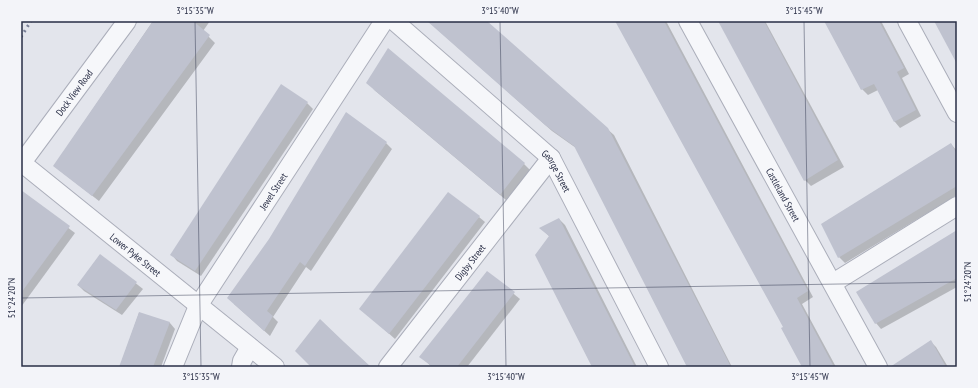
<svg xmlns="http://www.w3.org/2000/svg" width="978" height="388" font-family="'PT Sans Narrow',sans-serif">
  <rect width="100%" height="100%" fill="#e3e5ec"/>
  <g fill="#0003">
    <polygon points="153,21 210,21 203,31 215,43 99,201 54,166"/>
    <polygon points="428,21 485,21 614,135 732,367 688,367 576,148 552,131"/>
    <polygon points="616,21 666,21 813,297 802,304 836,367 803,367 784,327"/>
    <polygon points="720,21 765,21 844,167 811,186 805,180"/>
    <polygon points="825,21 881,21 909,74 902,78 921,116 900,128 895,122 878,90 868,95 862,89"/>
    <polygon points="373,89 524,164 530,170 506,200"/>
    <polygon points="307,103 313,109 201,276 177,261 172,255"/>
    <polygon points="386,143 392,149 311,271 306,267 273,317 278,322 270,336 234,304"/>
    <polygon points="951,144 957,151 957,195 845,263 839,257"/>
    <polygon points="26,196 75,233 21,307 21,203"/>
    <polygon points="479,217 485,222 395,339 367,314"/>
    <polygon points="559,219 565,225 637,367 593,367 550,237 541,228"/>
    <polygon points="957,231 957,287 881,329 876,323"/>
    <polygon points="100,255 143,289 122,315 84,291 78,285"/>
    <polygon points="487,272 520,299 467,367 432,367 421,357"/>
    <polygon points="139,313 170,323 175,329 161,367 120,367"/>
    <polygon points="930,341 936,347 948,367 904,367"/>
  </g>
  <g fill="#bfc2cf">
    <polygon points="153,21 193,21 210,35 92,196 53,166"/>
    <polygon points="427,21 487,21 608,128 731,367 687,367 574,146 545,125"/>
    <polygon points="615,21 664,21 808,291 797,298 834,367 802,367 781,328 783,327"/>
    <polygon points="718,21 764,21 838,160 804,181"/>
    <polygon points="824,21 879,21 904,68 897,72 916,110 894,122 874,84 861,90"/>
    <polygon points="934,21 957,21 957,64"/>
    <polygon points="388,48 525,163 500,195 366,83"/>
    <polygon points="281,84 308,102 195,271 170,255"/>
    <polygon points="346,112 387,142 305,266 300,262 267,311 273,316 264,331 227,298 269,239"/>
    <polygon points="951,143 957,154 957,186 838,258 821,224"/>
    <polygon points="21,190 70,226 21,293"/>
    <polygon points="448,192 480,216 389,334 359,309"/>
    <polygon points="559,218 583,265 635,367 592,367 535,255 549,236 539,228"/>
    <polygon points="957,230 957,278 875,324 856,292"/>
    <polygon points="100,254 137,282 116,310 77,285"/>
    <polygon points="487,271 515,292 457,367 433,367 419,357"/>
    <polygon points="139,312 170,322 153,367 119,367"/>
    <polygon points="320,319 344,342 371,367 311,367 295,351"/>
    <polygon points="931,340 946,367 890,367"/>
  </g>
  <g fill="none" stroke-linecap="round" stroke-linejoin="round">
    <defs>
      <g id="street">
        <path id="s1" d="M394 21 551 158 659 367"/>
        <path id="s2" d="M688 21 878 367"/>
        <polyline points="907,21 957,113"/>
        <path id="s3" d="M22 163 275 367"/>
        <path id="s4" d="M21 164 127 21"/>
        <polyline points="833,283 957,206"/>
        <path id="s5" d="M173 367 198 306 384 21"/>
        <polyline points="241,367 242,361 250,347"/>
        <path id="s6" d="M388 367 551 158"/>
      </g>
    </defs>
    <use href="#street" stroke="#abaeba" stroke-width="20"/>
    <use href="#street" stroke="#f6f7fa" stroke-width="18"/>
    <polyline stroke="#7a8097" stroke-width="3" stroke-dasharray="2 4" stroke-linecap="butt" points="21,37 31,21"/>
  </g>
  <path fill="none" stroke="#292e46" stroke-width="1" stroke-opacity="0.45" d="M195 21 201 367M500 21 506 367M804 21 810 367M21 298 957 282"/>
  <g text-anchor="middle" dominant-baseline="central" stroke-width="3.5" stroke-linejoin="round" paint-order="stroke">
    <g font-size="10" fill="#292e46" stroke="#f3f4f9">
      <text stroke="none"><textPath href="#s4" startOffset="89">Dock View Road</textPath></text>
      <text stroke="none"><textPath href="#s1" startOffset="222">George Street</textPath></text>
      <text stroke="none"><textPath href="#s5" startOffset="203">Jewel Street</textPath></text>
      <text stroke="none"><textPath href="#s2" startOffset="198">Castleland Street</textPath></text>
      <text stroke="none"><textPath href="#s3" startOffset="146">Lower Pyke Street</textPath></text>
      <text stroke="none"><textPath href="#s6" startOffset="133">Digby Street</textPath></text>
    </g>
  </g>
  <rect width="978" height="388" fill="none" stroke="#f3f4f9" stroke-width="44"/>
  <rect x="22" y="22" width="934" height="344" fill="none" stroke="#292e46" stroke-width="1.5"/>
  <g font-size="10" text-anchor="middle" fill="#292e46">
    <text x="195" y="14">3°15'35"W</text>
    <text x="500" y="14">3°15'40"W</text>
    <text x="804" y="14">3°15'45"W</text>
    <text transform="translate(967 282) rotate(-90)" y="4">51°24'20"N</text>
    <text transform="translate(11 298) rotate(-90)" y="4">51°24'20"N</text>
    <text x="201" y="380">3°15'35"W</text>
    <text x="506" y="380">3°15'40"W</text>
    <text x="810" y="380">3°15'45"W</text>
  </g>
</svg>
